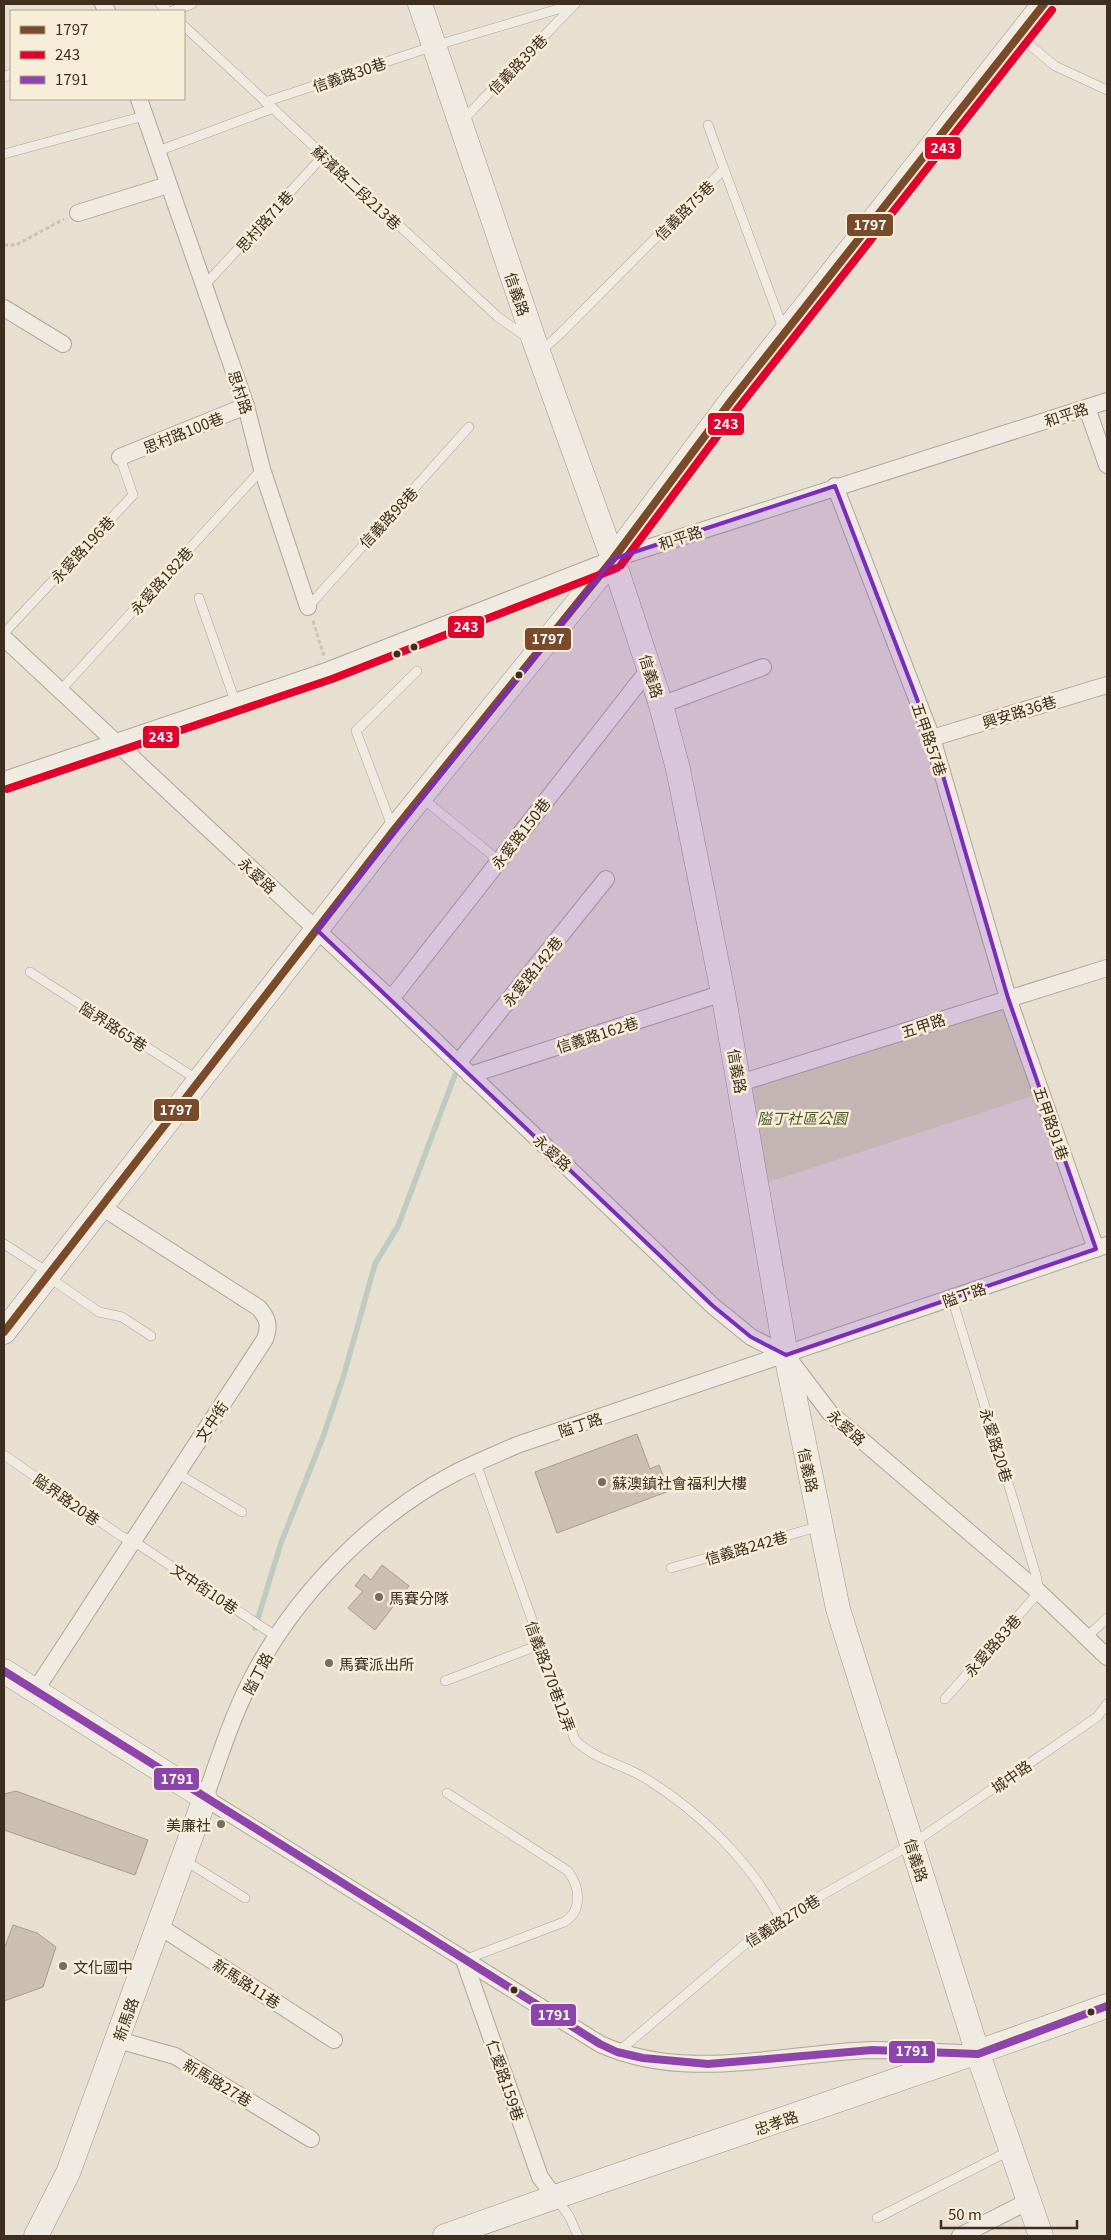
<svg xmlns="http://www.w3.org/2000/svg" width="1111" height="2240" font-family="Georgia,'Noto Sans TC',serif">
  <rect width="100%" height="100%" fill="#e7e0d1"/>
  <polygon fill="#d6d7b3" points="1008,998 1042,1093 757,1186 740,1083"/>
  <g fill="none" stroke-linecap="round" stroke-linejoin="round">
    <polyline stroke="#bcccc2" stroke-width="5.5" points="255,1628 281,1543 323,1437 343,1378 375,1264 398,1226 455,1075"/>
  </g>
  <g fill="#cbbfb2" stroke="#a89c90">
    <polygon points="637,1434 650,1469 659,1465 669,1491 557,1533 535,1472"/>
    <polygon points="382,1565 409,1586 375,1630 348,1608 363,1591 355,1586 364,1574 371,1580"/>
    <polygon points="16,1791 148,1840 135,1875 4,1830 4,1794"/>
    <polygon points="13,1925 37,1933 56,1947 43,1987 4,2001 4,1949"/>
  </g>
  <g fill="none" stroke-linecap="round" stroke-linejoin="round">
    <defs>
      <g id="lane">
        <polyline points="160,4 168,11"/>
        <polyline points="172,11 192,4"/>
        <polyline points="184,26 498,317 528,338"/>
        <polyline points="1020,37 1055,66 1107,90"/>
        <polyline points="4,77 11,74"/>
        <polyline points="265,102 434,46 575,4"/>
        <polyline points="461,122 574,5"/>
        <polyline points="708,125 724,169"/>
        <polyline points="158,151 271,109"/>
        <polyline points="4,154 144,116"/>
        <polyline points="204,286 323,156"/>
        <polyline points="540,352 560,334 724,169 784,331"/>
        <polyline points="199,598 235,701"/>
        <polyline points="308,607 469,427"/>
        <polyline points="4,633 133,495 120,457"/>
        <polyline points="60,691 262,469"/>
        <polyline points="421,797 498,860"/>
        <polyline points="393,829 356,731 417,671"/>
        <polyline points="30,972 198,1080"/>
        <polyline points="4,1244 49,1273 57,1283 99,1312 122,1317 151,1336"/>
        <polyline points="4,1455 121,1536 141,1546 277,1637"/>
        <path d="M476 1463 575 1740C595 1760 622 1764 645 1778 700 1812 750 1861 780 1918"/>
        <polyline points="177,1473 242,1512"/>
        <polyline points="671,1568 821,1526"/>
        <polyline points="1087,1637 1107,1618"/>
        <polyline points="445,1681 539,1645"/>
        <polyline points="945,1699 1039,1592 1036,1575 952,1298"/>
        <path d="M447 1793 568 1871C580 1887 583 1911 564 1922L464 1960"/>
        <polyline points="184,1860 245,1898"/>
        <polyline points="618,2052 764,1928 912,1844 1097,1717 1107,1704"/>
        <polyline points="556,2198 569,2216 578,2236"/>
        <polyline points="877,2218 1011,2150"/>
      </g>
      <g id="street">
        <polyline points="103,4 107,11"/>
        <polyline points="139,99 246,406 262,469 308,607"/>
        <polyline points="78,213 168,185"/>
        <polyline points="4,308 63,344"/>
        <polyline points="1087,408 1107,465"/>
        <polyline points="120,457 246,406"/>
        <polyline points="835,486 932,738 1008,998 1096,1249"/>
        <polyline points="4,638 391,999 713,1306 751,1337 786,1355 830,1413 1039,1592 1107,1657"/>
        <polyline points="661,705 763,667"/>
        <polyline points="932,738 1107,685"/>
        <polyline points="4,780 329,670 613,559 1107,401"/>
        <polyline points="391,999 650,668"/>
        <polyline points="458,1063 606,879"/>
        <polyline points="470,1075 723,993"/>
        <polyline points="740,1083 1107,968"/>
        <path d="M35 1691 265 1339C270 1325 268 1319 259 1308L100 1206"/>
        <polyline points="159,1926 334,2040"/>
        <polyline points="464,1960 540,2177 554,2196"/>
        <polyline points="118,2040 175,2056 311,2139"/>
        <path d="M963 2053C933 2052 902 2050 872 2050 782 2053 685 2083 600 2044L205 1798C219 1758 232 1717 252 1678 295 1595 372 1516 455 1473 475 1463 497 1454 517 1445L1107 1245"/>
        <polyline points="960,2236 1029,2201"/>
      </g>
      <g id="secondary">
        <polyline points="420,4 535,343 613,559 661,705 678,769 723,993 786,1355 838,1609 978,2054 1041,2236"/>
        <polyline points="4,1332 394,830 613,559 731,401 1044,4"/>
        <polyline points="4,1671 205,1798 68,2173 36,2236"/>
        <path d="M445 2236C664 2157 888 2086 1107 2006"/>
      </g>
    </defs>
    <use href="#lane" stroke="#ada599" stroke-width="10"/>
    <use href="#street" stroke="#ada599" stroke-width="18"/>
    <use href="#secondary" stroke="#9c958a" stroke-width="25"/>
    <g stroke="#c8c2b9" stroke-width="3" stroke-dasharray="4 2.5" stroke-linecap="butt">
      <polyline points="4,245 16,245 64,219"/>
      <polyline points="313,621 324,656"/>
    </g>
    <use href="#lane" stroke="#efebe3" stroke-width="9"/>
    <use href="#street" stroke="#efebe3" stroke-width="16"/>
    <use href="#secondary" stroke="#efebe3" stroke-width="24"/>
    <defs>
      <polyline id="bus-1" points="4,1332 394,830 613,559 731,401 1044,4"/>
      <g id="bus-2">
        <polyline points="621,565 739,407 1052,10"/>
        <polyline points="7,789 332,679 617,568"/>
      </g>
      <polyline id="bus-3" points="4,1671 600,2044 617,2052 643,2058 708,2064 872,2050 978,2054 1107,2006"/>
    </defs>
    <use href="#bus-1" stroke="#f7eed8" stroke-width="11"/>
    <use href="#bus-2" stroke="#f7eed8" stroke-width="11"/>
    <use href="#bus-3" stroke="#f7eed8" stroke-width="11"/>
    <use href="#bus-1" stroke="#7a4b2a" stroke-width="8"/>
    <use href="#bus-2" stroke="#e4002b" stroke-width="8"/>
    <use href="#bus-3" stroke="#8e44ad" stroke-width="8"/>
  </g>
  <path fill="#7b2cbf" fill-opacity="0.2" stroke="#7b2cbf" stroke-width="4" stroke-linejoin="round" d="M835 486 932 738 1008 998 1096 1249 786 1355 751 1337 713 1306 317 930 613 559Z"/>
  <g fill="#3d2e20" stroke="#f7eed8" stroke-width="2">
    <circle cx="414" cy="647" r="4.5"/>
    <circle cx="397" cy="654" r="4.5"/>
    <circle cx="519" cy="675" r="4.5"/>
    <circle cx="514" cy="1990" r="4.5"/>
    <circle cx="1091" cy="2012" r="4.5"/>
  </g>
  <g fill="#786c5e" stroke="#f7eed8" stroke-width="2">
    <circle cx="602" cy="1482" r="5"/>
    <circle cx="379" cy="1597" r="5"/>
    <circle cx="329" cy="1663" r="5"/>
    <circle cx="221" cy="1824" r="5"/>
    <circle cx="63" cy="1966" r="5"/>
  </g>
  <g text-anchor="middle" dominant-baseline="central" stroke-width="5" stroke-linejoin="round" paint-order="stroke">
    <g font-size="15" fill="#3d2e20" stroke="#f7eed8">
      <text transform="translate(517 64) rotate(-46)">信義路39巷</text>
      <text transform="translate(349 74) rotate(-19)">信義路30巷</text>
      <text transform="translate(357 187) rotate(43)">蘇濱路二段213巷</text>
      <text transform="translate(684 210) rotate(-45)">信義路75巷</text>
      <text transform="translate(264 221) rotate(-48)">思村路71巷</text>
      <text transform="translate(518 294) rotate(71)">信義路</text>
      <text transform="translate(241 392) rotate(72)">思村路</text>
      <text transform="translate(1066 414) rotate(-18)">和平路</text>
      <text transform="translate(183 432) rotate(-22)">思村路100巷</text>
      <text transform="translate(388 517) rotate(-47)">信義路98巷</text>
      <text transform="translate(680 537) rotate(-18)">和平路</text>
      <text transform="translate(82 549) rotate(-47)">永愛路196巷</text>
      <text transform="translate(161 580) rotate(-48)">永愛路182巷</text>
      <text transform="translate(652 676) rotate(73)">信義路</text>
      <text transform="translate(1019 711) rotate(-17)">興安路36巷</text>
      <text transform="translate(930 739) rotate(71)">五甲路57巷</text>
      <text transform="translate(520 833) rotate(-52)">永愛路150巷</text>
      <text transform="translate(258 875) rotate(43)">永愛路</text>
      <text transform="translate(532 971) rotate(-51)">永愛路142巷</text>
      <text transform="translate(923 1025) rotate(-18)">五甲路</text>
      <text transform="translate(114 1026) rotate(33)">隘界路65巷</text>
      <text transform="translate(597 1034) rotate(-18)">信義路162巷</text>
      <text transform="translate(738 1071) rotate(80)">信義路</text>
      <text transform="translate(1052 1123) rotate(71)">五甲路91巷</text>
      <text transform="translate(553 1152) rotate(43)">永愛路</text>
      <text transform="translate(964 1294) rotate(-19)">隘丁路</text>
      <text transform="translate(211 1421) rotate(-56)">文中街</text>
      <text transform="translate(580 1424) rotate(-18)">隘丁路</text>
      <text transform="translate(847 1427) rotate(42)">永愛路</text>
      <text transform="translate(997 1445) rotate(73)">永愛路20巷</text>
      <text transform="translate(809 1470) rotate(78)">信義路</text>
      <text transform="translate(67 1499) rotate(35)">隘界路20巷</text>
      <text transform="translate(746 1547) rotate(-16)">信義路242巷</text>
      <text transform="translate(205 1588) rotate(34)">文中街10巷</text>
      <text transform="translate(992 1645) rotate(-49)">永愛路83巷</text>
      <text transform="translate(257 1673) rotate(-62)">隘丁路</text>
      <text transform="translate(551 1676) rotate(70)">信義路270巷12弄</text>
      <text transform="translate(1011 1776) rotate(-35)">城中路</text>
      <text transform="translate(917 1860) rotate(73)">信義路</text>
      <text transform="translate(782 1920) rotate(-32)">信義路270巷</text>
      <text transform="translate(247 1983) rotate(33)">新馬路11巷</text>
      <text transform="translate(125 2019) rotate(-70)">新馬路</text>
      <text transform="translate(506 2080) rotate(71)">仁愛路159巷</text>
      <text transform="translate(218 2082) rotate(31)">新馬路27巷</text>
      <text transform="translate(776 2122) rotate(-19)">忠孝路</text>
    </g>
    <g font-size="15" font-style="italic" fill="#4d5a26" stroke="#f7eed8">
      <text x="802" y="1117">隘丁社區公園</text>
    </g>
    <g font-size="15" fill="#3d2e20" stroke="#f7eed8" text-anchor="start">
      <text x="612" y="1482">蘇澳鎮社會福利大樓</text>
      <text x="389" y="1597">馬賽分隊</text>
      <text x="339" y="1663">馬賽派出所</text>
      <text x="211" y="1824" text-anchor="end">美廉社</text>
      <text x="73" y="1966">文化國中</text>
    </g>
  </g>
  <g stroke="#f7eed8" stroke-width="2">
    <rect x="924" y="136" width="38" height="24" rx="5" fill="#e4002b"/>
    <rect x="846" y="213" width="48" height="24" rx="5" fill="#7a4b2a"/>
    <rect x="707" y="412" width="38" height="24" rx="5" fill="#e4002b"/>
    <rect x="447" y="615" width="38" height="24" rx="5" fill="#e4002b"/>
    <rect x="524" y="627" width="48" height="24" rx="5" fill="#7a4b2a"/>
    <rect x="142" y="725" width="38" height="24" rx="5" fill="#e4002b"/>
    <rect x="153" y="1098" width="47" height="24" rx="5" fill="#7a4b2a"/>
    <rect x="153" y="1767" width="47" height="24" rx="5" fill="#8e44ad"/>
    <rect x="530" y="2003" width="47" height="24" rx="5" fill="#8e44ad"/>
    <rect x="888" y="2040" width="48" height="24" rx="5" fill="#8e44ad"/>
  </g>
  <g font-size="14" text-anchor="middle" font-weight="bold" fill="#fff">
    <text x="943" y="153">243</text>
    <text x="870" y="230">1797</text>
    <text x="726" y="429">243</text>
    <text x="466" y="632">243</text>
    <text x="548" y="644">1797</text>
    <text x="161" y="742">243</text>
    <text x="176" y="1115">1797</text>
    <text x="177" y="1784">1791</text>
    <text x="554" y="2020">1791</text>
    <text x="912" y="2056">1791</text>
  </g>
  <rect width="1111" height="2240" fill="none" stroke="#3d2e20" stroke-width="10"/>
  <rect x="10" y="10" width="175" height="90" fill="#f7eed8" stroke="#ada18e"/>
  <rect x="20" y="26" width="25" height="8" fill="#7a4b2a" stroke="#ada18e"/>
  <text x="55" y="35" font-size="15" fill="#3d2e20">1797</text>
  <rect x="20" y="51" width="25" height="8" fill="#e4002b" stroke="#ada18e"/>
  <text x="55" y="60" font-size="15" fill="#3d2e20">243</text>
  <rect x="20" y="76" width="25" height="8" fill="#8e44ad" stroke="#ada18e"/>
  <text x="55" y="85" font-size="15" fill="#3d2e20">1791</text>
  <path d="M941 2220v8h136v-8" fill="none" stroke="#3d2e20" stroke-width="2.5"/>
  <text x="948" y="2220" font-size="15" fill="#3d2e20" stroke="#f7eed8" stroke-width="4" paint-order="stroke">50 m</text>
</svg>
